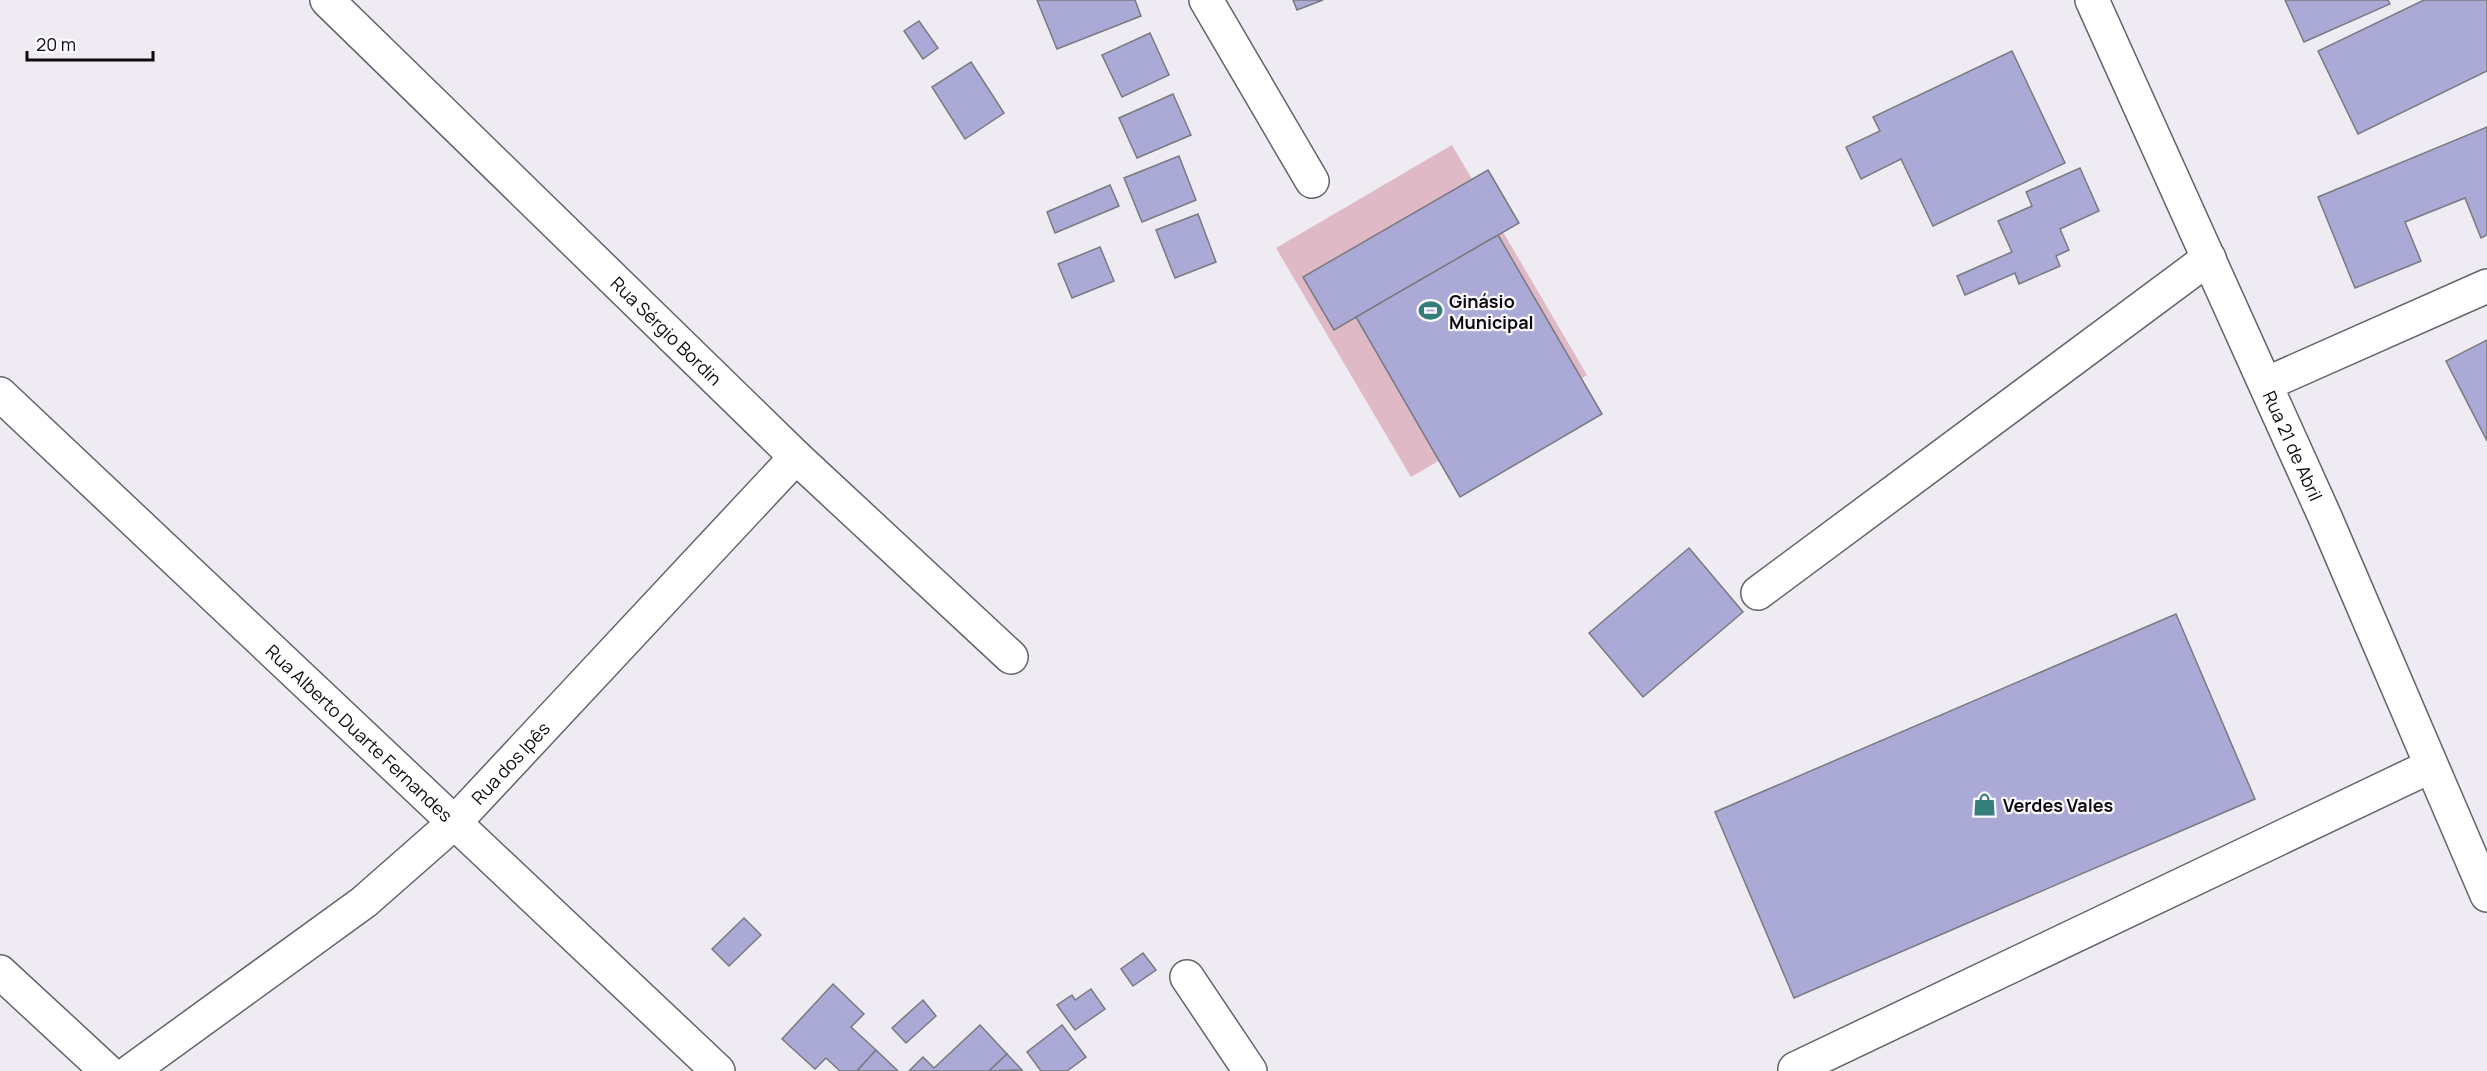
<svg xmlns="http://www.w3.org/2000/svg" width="2487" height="1071" font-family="Manrope,sans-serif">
  <rect width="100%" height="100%" fill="#efebf3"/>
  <polygon fill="#e0b9c6" points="1452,145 1587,375 1411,477 1276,248"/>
  <g fill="#abaad6" stroke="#797981" stroke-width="1.5">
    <polygon points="1037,0 1135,0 1141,16 1057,49"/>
    <polygon points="1293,0 1323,0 1297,10"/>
    <polygon points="2285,0 2388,0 2390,4 2304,42"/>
    <polygon points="2424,0 2487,0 2487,71 2358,134 2318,51"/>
    <polygon points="919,21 938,48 923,59 904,31"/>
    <polygon points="1150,33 1169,75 1122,97 1102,55"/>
    <polygon points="2012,51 2065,163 1933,226 1901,159 1861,179 1846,147 1880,131 1873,117"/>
    <polygon points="971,62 1004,113 965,139 932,87"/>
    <polygon points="1173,94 1191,135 1137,158 1119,118"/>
    <polygon points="2487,127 2487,235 2481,238 2465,198 2405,222 2421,261 2355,288 2318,197"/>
    <polygon points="1179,156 1196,200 1142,222 1124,178"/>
    <polygon points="2080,168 2099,211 2060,229 2069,250 2056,256 2060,266 2019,284 2015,273 1965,295 1957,276 2012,252 1998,221 2032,206 2026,192"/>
    <polygon points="1488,170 1519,223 1334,330 1303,277"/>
    <polygon points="1110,185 1119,206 1055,233 1047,212"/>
    <polygon points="1198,214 1216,262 1175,278 1156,230"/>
    <polygon points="1498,235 1602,414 1460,497 1356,317"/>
    <polygon points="1100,247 1114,281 1072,298 1058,264"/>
    <polygon points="2487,340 2487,441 2446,361"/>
    <polygon points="1689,548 1743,612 1643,697 1589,633"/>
    <polygon points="2176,614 2255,799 1794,998 1715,812"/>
    <polygon points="744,918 761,935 729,966 712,949"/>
    <polygon points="1143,953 1156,970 1133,986 1121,969"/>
    <polygon points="833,984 864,1014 851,1027 876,1050 857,1071 840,1071 826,1058 815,1069 782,1039"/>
    <polygon points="1091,989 1105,1009 1075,1030 1057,1005 1072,995 1075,1000"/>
    <polygon points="923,1000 936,1016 906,1043 892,1028"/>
    <polygon points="980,1025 1007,1054 989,1071 909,1071 923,1057 934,1068"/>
    <polygon points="1062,1025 1086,1057 1067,1071 1041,1071 1027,1052"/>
    <polygon points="876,1050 898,1071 857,1071"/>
    <polygon points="1007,1054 1022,1070 989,1071"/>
  </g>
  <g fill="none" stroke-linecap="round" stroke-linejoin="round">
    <defs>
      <g id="minor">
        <path id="s1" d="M327 0 796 457 1011 657"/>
        <polyline points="1206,0 1312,181"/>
        <path id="s2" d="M2092 0 2325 517 2487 895"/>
        <polyline points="2266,384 2487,286"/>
        <path id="s3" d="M0 394 718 1071"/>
        <polyline points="1758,593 2209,258"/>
        <polyline points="0,972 107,1071"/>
        <polyline points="1187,977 1250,1071"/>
        <polyline points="1795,1069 2431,766"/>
        <path id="s4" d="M131 1071 364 902 455 822 796 457"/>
      </g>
    </defs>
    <use href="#minor" stroke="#656269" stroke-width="36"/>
    <use href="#minor" stroke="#fff" stroke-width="33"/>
  </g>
  <defs>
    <symbol id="stadium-bare" viewBox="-9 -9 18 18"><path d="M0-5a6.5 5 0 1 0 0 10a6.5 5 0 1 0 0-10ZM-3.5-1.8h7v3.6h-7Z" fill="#347d7b" stroke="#fbf9fe" stroke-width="2.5" paint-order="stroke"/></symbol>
    <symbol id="shop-bare" viewBox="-9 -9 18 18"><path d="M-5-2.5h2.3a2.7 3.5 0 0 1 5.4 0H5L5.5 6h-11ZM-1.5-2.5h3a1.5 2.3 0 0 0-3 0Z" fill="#347d7b" stroke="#fbf9fe" stroke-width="2.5" paint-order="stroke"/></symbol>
  </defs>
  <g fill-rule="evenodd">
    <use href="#stadium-bare" x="1414" y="294" width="33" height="33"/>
    <use href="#shop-bare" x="1968" y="788" width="33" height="33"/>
  </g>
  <g text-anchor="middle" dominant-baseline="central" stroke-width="4.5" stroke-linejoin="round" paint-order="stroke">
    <g font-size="18" font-weight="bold" fill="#0d0b0e" stroke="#fbf9fe" text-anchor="start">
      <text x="1449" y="301">Ginásio<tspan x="1449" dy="21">Municipal</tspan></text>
      <text x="2003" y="805">Verdes Vales</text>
    </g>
    <g font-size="18" fill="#0d0b0e" stroke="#fbf9fe">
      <text stroke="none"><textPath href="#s1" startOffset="474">Rua Sérgio Bordin</textPath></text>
      <text stroke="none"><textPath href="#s2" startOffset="489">Rua 21 de Abril</textPath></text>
      <text stroke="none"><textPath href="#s3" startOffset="494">Rua Alberto Duarte Fernandes</textPath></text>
      <text stroke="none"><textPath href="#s4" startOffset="490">Rua dos Ipês</textPath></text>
    </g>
  </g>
  <path d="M27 51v9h126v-9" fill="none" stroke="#0d0b0e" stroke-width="3"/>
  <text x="36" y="51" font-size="18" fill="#0d0b0e" stroke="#fbf9fe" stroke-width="4.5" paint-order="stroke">20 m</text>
</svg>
